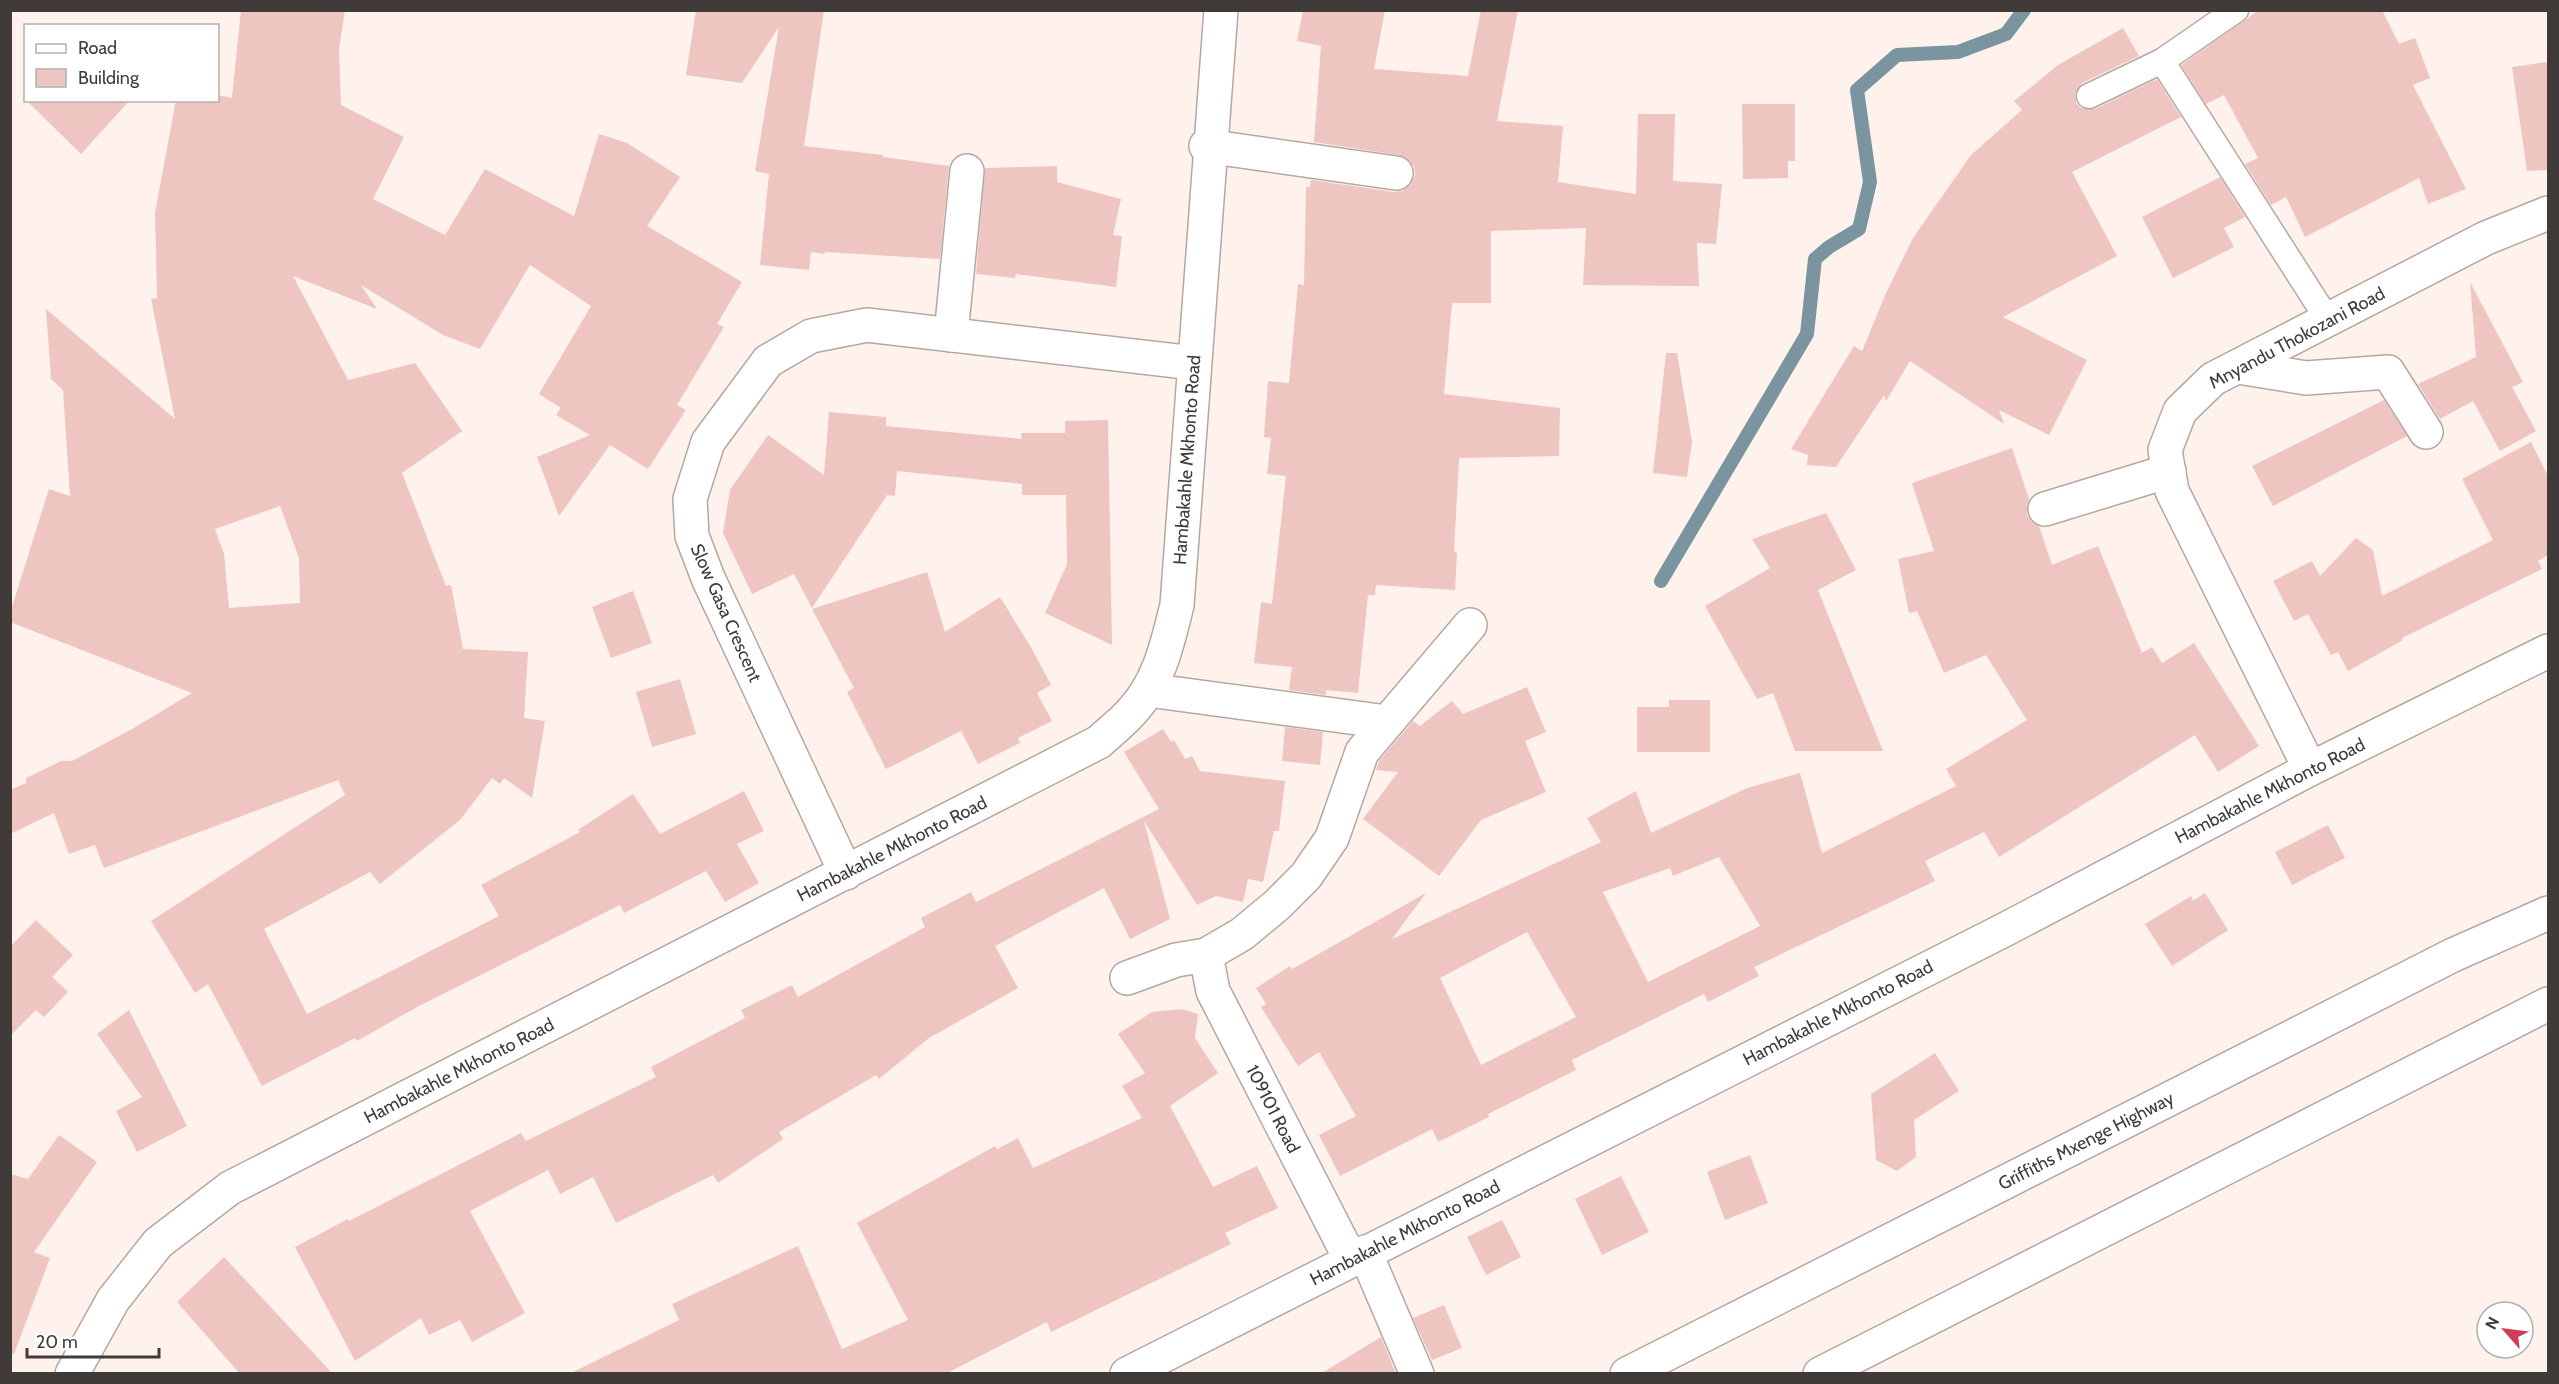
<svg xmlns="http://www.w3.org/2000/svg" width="2559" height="1384" font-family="Cabin,sans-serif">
  <rect width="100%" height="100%" fill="#fff2ec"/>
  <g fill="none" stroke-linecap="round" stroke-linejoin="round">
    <polyline stroke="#7b95a0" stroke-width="14" points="1661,581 1807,334 1815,259 1829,247 1859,229 1870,182 1857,90 1897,55 1958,52 2006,34 2024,10"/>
  </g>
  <g fill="#eec5c1" fill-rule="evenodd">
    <path d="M241 10H345L339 49 341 105 404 137 373 199 445 235 485 169 574 216 599 134 627 143 680 177 647 226 742 282 717 324 724 327 677 405 686 410 648 469 610 445 559 516 537 457 590 435 556 415 561 408 539 394 591 306 530 265 480 349 443 335 361 285 377 309 293 276 348 380 415 363 462 431 402 473 446 586 451 585 463 649 528 652 524 718 545 721 532 798 504 778 500 784 492 778 460 820 380 884 370 872 264 929 307 1014 499 916 481 885 580 832 578 830 633 794 660 834 744 791 764 831 737 844 759 883 725 902 706 871 624 913 620 905 419 1006 357 1041 355 1038 262 1086 208 984 195 993 151 921 345 795 338 780 104 868 95 845 69 854 54 813 10 834V790L26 783V778L61 761H72L132 729 192 693 10 622V613L49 489 70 496 63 390 51 379 46 309 175 419 151 299 157 298 155 213 176 100H218V95L232 98ZM280 506 299 558 300 603 229 608 224 554 215 529Z"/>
    <polygon points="696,10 824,10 804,146 883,155 883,157 949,166 940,259 825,252 825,254 811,252 809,270 760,265 769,174 755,171 779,27 742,83 686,75"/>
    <polygon points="1303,10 1385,10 1374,69 1468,76 1481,10 1518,10 1497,121 1563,126 1558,182 1636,194 1638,114 1675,114 1673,181 1722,184 1716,244 1697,243 1699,286 1583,285 1586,228 1491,231 1491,303 1452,303 1444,394 1560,408 1559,456 1459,458 1454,552 1457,553 1455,590 1376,585 1375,595 1368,595 1358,693 1326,690 1326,695 1289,690 1292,667 1254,663 1261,602 1272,604 1286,476 1267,474 1271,438 1264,437 1268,381 1289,383 1298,284 1304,285 1306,187 1310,187 1311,180 1394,192 1402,191 1410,185 1415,175 1414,167 1408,159 1399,155 1314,142 1321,46 1297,41"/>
    <polygon points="2259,10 2382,10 2399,44 2415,38 2430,78 2413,85 2466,189 2428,204 2419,178 2305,237 2286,197 2271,205 2245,164 2258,158 2224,95 2206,104 2181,65"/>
    <polygon points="2123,28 2139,56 2082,83 2075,94 2076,103 2081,108 2095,109 2157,79 2181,117 2072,172 2117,256 2003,317 2087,360 2049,435 1999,410 2004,424 1910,361 1886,401 1884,395 1836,467 1807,465 1808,455 1791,449 1854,346 1862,351 1886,293 1913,238 1971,155 2022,110 2014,101 2058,65"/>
    <polygon points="2548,62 2548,170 2527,171 2512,67"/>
    <polygon points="26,100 130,100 81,154"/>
    <polygon points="1742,104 1795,104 1795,161 1788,161 1788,178 1743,179"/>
    <polygon points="1057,166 1057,182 1121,199 1113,235 1122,236 1116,287 1016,274 1015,278 976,274 985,168"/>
    <polygon points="2220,177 2245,217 2224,228 2234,247 2173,278 2142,217"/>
    <polygon points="2470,282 2523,382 2512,387 2536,431 2500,451 2473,401 2440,419 2418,384 2476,357"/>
    <polygon points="1666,353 1677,353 1692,442 1687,477 1653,473"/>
    <polygon points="2384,400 2407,436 2273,506 2252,466"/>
    <polygon points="829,412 886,417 886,426 1022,439 1021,433 1065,433 1065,421 1108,420 1112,645 1045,613 1067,564 1066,495 1022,495 1022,484 897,471 895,496 887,495 812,608 794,574 752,594 723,533 730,490 768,435 824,475"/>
    <polygon points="2531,442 2548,476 2548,555 2538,561 2542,569 2402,638 2403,640 2348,671 2338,652 2331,655 2308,614 2294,621 2273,581 2312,561 2320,576 2356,538 2373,550 2382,596 2493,540 2462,479"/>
    <path d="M2012 448 2029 499 2027 505V515L2032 522 2039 526 2052 565 2098 546 2142 653 2152 647 2162 663 2194 643 2259 746 2218 772 2195 735 1999 857 1984 832 1925 861 1935 881 1754 967 1759 976 1708 1002 1704 994 1572 1060 1576 1070 1488 1114 1489 1117 1438 1142 1432 1129 1340 1176 1319 1135 1356 1116 1319 1052 1298 1066 1261 1007 1266 1004 1256 988 1290 966 1292 969 1426 893 1392 939 1601 842 1587 818 1636 791 1651 833 1747 788 1800 773 1822 853 1956 786 1946 769 2027 720 1986 655 1944 673 1917 611 1909 613 1898 559 1934 551 1912 483ZM1719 857 1760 926 1648 982 1603 892 1670 868 1673 876ZM1527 932 1576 1017 1481 1065 1440 978Z"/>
    <polygon points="1826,513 1856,570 1818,590 1883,751 1795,751 1773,693 1757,699 1705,606 1770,568 1752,539"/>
    <polygon points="927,572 945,632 1000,597 1032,649 1051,685 1037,693 1052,721 1018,738 1020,743 978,764 961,731 886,769 847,692 854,688 812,609"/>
    <polygon points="633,591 652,643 611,658 592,607"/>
    <polygon points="680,679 696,734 652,747 636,692"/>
    <polygon points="1527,687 1546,732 1525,741 1546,792 1481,820 1439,876 1363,819 1398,772 1376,770 1379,761 1413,721 1420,726 1452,701 1463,714"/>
    <polygon points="1669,700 1710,700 1710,752 1637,752 1637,707 1669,707"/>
    <polygon points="1285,727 1323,732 1320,765 1282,761"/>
    <polygon points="1163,729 1171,742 1174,740 1185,759 1192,756 1200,771 1285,781 1279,831 1274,831 1263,882 1248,879 1243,902 1216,896 1197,905 1144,821 1170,919 1130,939 1104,888 995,946 1018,988 929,1038 879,1079 876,1075 779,1132 783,1139 718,1183 713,1175 616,1223 593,1177 560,1194 548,1170 470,1211 525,1313 472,1342 460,1320 429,1335 421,1318 355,1361 295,1247 348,1219 349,1221 521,1133 526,1141 656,1077 651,1067 745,1018 741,1010 792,985 798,997 925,927 921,918 971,892 976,902 1159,809 1124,752"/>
    <polygon points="2328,825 2345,858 2292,885 2275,852"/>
    <polygon points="2205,893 2228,930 2172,966 2145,924 2191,896 2193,901"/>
    <polygon points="36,920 73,955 52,977 68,992 44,1017 36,1010 10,1036 10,947"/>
    <polygon points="1182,1009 1198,1014 1195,1038 1218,1073 1170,1106 1213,1187 1257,1166 1278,1208 1225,1233 1231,1244 1051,1332 1047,1322 945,1374 569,1374 679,1320 672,1304 798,1246 842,1349 908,1320 857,1223 995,1146 997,1149 1018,1138 1033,1168 1142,1118 1122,1086 1145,1073 1118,1034 1152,1012"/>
    <polygon points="129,1010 187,1126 137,1152 116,1111 142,1097 97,1034"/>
    <polygon points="1935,1053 1959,1091 1914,1120 1916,1157 1897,1171 1876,1160 1871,1094"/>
    <polygon points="59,1135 97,1162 34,1252 50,1258 14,1354 10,1353 10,1174 28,1179"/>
    <polygon points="1750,1155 1768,1203 1725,1220 1707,1172"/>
    <polygon points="1621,1176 1649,1232 1602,1255 1575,1199"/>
    <polygon points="1502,1220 1521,1257 1486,1275 1467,1237"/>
    <polygon points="224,1257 333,1374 240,1374 177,1302"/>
    <polygon points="1444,1305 1462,1348 1432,1360 1413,1318"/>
    <polygon points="1381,1337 1396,1374 1320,1374"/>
  </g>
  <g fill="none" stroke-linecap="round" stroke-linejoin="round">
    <defs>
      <g id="service">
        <polyline points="2162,61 2328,320"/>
        <polyline points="2089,96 2162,61 2236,10"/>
      </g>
      <g id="minor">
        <polyline points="1206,146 1396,173"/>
        <polyline points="951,335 967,171"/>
        <polyline points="2238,367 2306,378 2388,372 2426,432"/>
        <polyline points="2045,509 2169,471"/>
        <polyline points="1148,690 1387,722"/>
        <polyline points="2310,769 2172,491 2165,450 2180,411 2213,379 2486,238 2548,213"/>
        <polyline points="846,873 708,578 692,536 690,499 708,442 768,361 811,336 867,325 1194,363"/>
        <polyline points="1206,955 1213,991 1351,1260"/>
        <polyline points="1127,978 1176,960 1206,955 1242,934 1277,905 1306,876 1332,838 1362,752 1470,625"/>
        <polyline points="1365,1252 1417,1374"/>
        <path d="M72 1374 113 1300 158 1243 230 1188 1099 742C1111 731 1124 721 1134 709 1160 680 1168 641 1177 605L1221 10"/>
        <polyline points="1127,1374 2006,929 2310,769 2548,651"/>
      </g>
      <g id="tertiary">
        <polyline points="1627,1374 2453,955 2548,913"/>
        <polyline points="1820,1374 2548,1004"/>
      </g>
    </defs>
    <use href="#service" stroke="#b4a8a3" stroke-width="27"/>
    <use href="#minor" stroke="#b4a8a3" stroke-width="36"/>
    <use href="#tertiary" stroke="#b4a8a3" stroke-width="36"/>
    <use href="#service" stroke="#fff" stroke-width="24"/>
    <use href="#minor" stroke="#fff" stroke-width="33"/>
    <use href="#tertiary" stroke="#fff" stroke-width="33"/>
  </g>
  <g text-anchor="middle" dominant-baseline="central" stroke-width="6" stroke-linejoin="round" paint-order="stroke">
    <g font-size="18" fill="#403b39" stroke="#fff">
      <text transform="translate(2297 338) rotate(-28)">Mnyandu Thokozani Road</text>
      <text transform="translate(1187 460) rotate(-86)">Hambakahle Mkhonto Road</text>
      <text transform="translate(726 613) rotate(66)">Slow Gasa Crescent</text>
      <text transform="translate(2270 791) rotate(-27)">Hambakahle Mkhonto Road</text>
      <text transform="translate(892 849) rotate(-27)">Hambakahle Mkhonto Road</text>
      <text transform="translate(1838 1013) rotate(-27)">Hambakahle Mkhonto Road</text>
      <text transform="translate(459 1071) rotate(-27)">Hambakahle Mkhonto Road</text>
      <text transform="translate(1273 1109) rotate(63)">109101 Road</text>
      <text transform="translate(2086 1141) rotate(-27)">Griffiths Mxenge Highway</text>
      <text transform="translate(1405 1233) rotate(-27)">Hambakahle Mkhonto Road</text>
    </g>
  </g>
  <rect width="2559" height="1384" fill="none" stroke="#403b39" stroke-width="24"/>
  <rect x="24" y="24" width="195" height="78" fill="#ffffff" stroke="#b3b1b0" stroke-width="1.5"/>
  <rect x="36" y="44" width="30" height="9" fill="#ffffff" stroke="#b3b1b0" stroke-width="1.5"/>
  <text x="78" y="54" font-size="18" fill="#403b39">Road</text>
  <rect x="36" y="69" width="30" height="18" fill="#eec5c1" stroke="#b3b1b0" stroke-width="1.5"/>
  <text x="78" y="84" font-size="18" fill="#403b39">Building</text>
  <g transform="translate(2505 1330) rotate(298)"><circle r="28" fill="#ffffff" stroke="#b3b1b0" stroke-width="1.5"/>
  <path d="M0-4.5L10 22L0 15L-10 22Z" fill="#cd3d56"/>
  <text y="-9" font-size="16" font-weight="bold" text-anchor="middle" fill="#403b39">N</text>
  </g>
  <path d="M27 1348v9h132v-9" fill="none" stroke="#403b39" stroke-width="3"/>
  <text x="36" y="1348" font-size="18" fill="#403b39" stroke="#ffffff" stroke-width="4.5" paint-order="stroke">20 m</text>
</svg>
